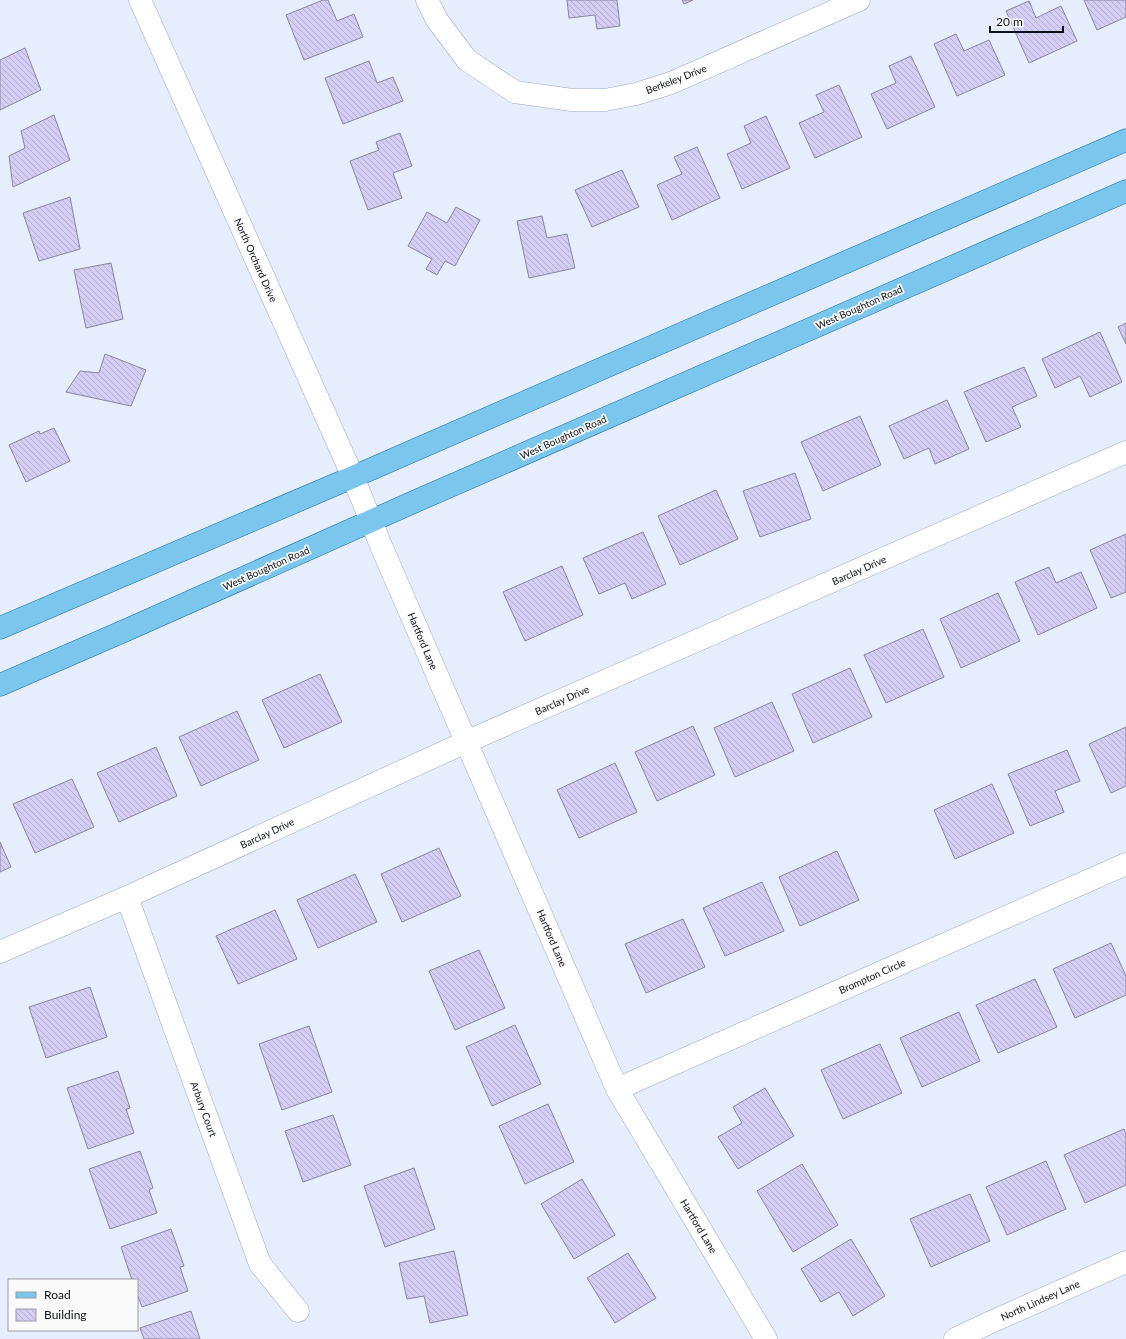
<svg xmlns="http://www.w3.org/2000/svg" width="1126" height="1339" font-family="Lato,sans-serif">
  <defs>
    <pattern id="building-back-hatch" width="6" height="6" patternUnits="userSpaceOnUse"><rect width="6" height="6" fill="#d4cef5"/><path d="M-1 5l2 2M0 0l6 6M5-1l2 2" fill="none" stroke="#b5b0d1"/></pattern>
  </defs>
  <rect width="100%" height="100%" fill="#e6edfd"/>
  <g fill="url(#building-back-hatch)" stroke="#89859f">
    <polygon points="323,0 328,0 337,21 354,14 363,37 304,60 286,15"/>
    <polygon points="567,0 617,0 620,26 597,29 595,15 569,18"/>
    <polygon points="682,0 693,0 684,4"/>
    <polygon points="1084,0 1126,0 1126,17 1097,30"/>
    <polygon points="1029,1 1036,18 1061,6 1077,41 1029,63 1006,11"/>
    <polygon points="956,34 964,51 989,40 1005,75 957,96 934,44"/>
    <polygon points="25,48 41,90 0,110 0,60"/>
    <polygon points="911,56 935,107 887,129 871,94 896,83 889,66"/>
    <polygon points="369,61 377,83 393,77 403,101 343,124 325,78"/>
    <polygon points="839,85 862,137 815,158 799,123 824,112 816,95"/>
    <polygon points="54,115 70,160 13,187 9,156 25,148 21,131"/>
    <polygon points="766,116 790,168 742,189 727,154 751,143 744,126"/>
    <polygon points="400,133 412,166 393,173 402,198 368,210 350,161 379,150 376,142"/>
    <polygon points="697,147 720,198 672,220 657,185 682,174 674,157"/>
    <polygon points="622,170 639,207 592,227 575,190"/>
    <polygon points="70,197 80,249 39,261 23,213"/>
    <polygon points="456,207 480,220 455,266 445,261 437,275 426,269 432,259 408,246 427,212 447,223"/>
    <polygon points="542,216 547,238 567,234 575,268 529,278 517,221"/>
    <polygon points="111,263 123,319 86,328 74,270"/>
    <polygon points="1126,323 1126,344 1118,327"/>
    <polygon points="1100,332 1122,382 1090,397 1080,376 1055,388 1042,359"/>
    <polygon points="105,354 146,370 131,406 66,392 80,371 99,373"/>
    <polygon points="1024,367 1037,396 1012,407 1021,427 986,442 964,392"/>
    <polygon points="947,400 969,449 935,464 929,448 904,459 889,426"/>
    <polygon points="860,416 881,465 823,491 801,442"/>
    <polygon points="54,428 70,461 26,482 9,445 39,431 40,434"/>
    <polygon points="795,473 811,519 760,537 743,491"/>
    <polygon points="716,490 738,539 680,565 658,516"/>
    <polygon points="643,532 666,584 632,599 625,583 599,594 583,558"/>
    <polygon points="1126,534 1126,592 1111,598 1090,550"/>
    <polygon points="562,566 583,615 525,641 503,592"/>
    <polygon points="1049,567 1056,583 1081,572 1097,608 1038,635 1015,582"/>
    <polygon points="998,593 1020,641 961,668 940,619"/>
    <polygon points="923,629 944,677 886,703 864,655"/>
    <polygon points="850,668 872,717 813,743 792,694"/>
    <polygon points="320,674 342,722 284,748 262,700"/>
    <polygon points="772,702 794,751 735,777 714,728"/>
    <polygon points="237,711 259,760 201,786 179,737"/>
    <polygon points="693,726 715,775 657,801 635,752"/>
    <polygon points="1126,727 1126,786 1111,793 1089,744"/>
    <polygon points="156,747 177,796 119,822 97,773"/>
    <polygon points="1067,750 1080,781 1055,791 1064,812 1030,826 1008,774"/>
    <polygon points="615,763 637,812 579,838 557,790"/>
    <polygon points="72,779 94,827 35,853 13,804"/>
    <polygon points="992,784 1014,833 955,859 934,810"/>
    <polygon points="0,842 11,867 0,872"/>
    <polygon points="439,848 461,896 402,922 381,874"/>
    <polygon points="837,851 859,900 800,926 779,877"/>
    <polygon points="355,874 377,922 318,948 297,900"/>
    <polygon points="762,882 784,931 725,956 703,908"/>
    <polygon points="275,910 297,959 238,984 216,936"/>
    <polygon points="683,919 705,967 646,993 625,944"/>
    <polygon points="1111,943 1126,976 1126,995 1075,1018 1053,969"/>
    <polygon points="479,950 505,1008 455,1030 429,971"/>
    <polygon points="1035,979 1057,1027 998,1053 976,1005"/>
    <polygon points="90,987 107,1037 46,1058 29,1007"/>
    <polygon points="959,1012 980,1061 922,1087 900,1038"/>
    <polygon points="515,1025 541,1084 492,1106 466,1047"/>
    <polygon points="309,1026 332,1092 282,1110 259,1044"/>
    <polygon points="880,1044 902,1093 843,1119 821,1070"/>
    <polygon points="118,1071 130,1108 126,1109 134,1133 88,1149 67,1088"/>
    <polygon points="765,1088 794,1136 738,1169 718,1137 742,1123 733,1107"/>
    <polygon points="548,1104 574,1162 525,1184 499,1126"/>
    <polygon points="333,1115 351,1165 303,1182 285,1131"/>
    <polygon points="1124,1129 1126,1135 1126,1185 1085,1203 1064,1155"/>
    <polygon points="140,1151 153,1188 149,1190 157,1213 110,1229 89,1169"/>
    <polygon points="1046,1161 1066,1209 1007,1235 986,1187"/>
    <polygon points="802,1164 838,1225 793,1252 757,1191"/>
    <polygon points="414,1168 435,1229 385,1247 364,1186"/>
    <polygon points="582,1179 615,1235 574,1259 541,1204"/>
    <polygon points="970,1194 990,1241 931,1267 910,1219"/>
    <polygon points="171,1229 184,1266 180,1267 188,1291 142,1307 137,1294 137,1280 132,1280 121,1247"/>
    <polygon points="851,1239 885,1296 853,1316 839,1292 821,1302 801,1269"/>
    <polygon points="454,1251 468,1315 430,1323 424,1296 407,1299 399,1263"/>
    <polygon points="628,1253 656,1298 615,1323 587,1278"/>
    <polygon points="191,1311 200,1339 144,1339 140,1328"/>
  </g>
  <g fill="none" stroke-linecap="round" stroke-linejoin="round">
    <defs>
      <g id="minor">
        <polyline points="140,0 353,477 382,548 617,1089 766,1339"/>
        <polyline points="427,0 437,20 467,60 515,92 572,100 605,100 636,94 671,83 859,0"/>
        <polyline points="127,897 260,1264 298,1311"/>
        <polyline points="0,952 127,897 466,742 1126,452"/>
        <polyline points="617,1089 1126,864"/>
        <polyline points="955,1339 991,1322 1126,1262"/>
      </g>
      <g id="major">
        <polyline points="0,628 353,477 1126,140"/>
        <polyline points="0,685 131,628 416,501 1126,191"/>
      </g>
    </defs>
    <use href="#minor" stroke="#9ca8c1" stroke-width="23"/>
    <use href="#major" stroke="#1a6e9b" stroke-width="23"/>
    <use href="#minor" stroke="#fff" stroke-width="22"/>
    <use href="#major" stroke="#7ac6ed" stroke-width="22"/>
  </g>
  <g text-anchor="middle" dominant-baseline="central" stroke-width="3.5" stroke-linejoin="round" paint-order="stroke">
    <g font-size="10" fill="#0c1018" stroke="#fafafa">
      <text transform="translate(676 79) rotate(-21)">Berkeley Drive</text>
      <text transform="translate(256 260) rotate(66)">North Orchard Drive</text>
      <text transform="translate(859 307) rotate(-24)">West Boughton Road</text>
      <text transform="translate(563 437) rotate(-24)">West Boughton Road</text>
      <text transform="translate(266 568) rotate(-24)">West Boughton Road</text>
      <text transform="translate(859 570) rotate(-24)">Barclay Drive</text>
      <text transform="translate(423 641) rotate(67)">Hartford Lane</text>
      <text transform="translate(562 700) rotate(-24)">Barclay Drive</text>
      <text transform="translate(267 833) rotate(-25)">Barclay Drive</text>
      <text transform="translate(552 938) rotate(67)">Hartford Lane</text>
      <text transform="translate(872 976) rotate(-24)">Brompton Circle</text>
      <text transform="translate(204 1109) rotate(70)">Arbury Court</text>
      <text transform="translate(699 1226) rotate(59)">Hartford Lane</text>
      <text transform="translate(1040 1300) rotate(-24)">North Lindsey Lane</text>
    </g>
  </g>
  <rect x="8" y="1279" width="130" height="52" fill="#fafafa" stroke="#9b9ca0"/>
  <rect x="16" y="1292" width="20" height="6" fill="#7ac6ed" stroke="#9b9ca0"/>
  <text x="44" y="1299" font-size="12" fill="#0c1018">Road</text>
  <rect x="16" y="1309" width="20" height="12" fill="url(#building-back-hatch)" stroke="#9b9ca0"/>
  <text x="44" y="1319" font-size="12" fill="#0c1018">Building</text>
  <path d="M990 26v6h73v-6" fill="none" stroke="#0c1018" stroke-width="2"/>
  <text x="996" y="26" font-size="12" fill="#0c1018" stroke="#fafafa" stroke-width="3" paint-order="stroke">20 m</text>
</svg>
